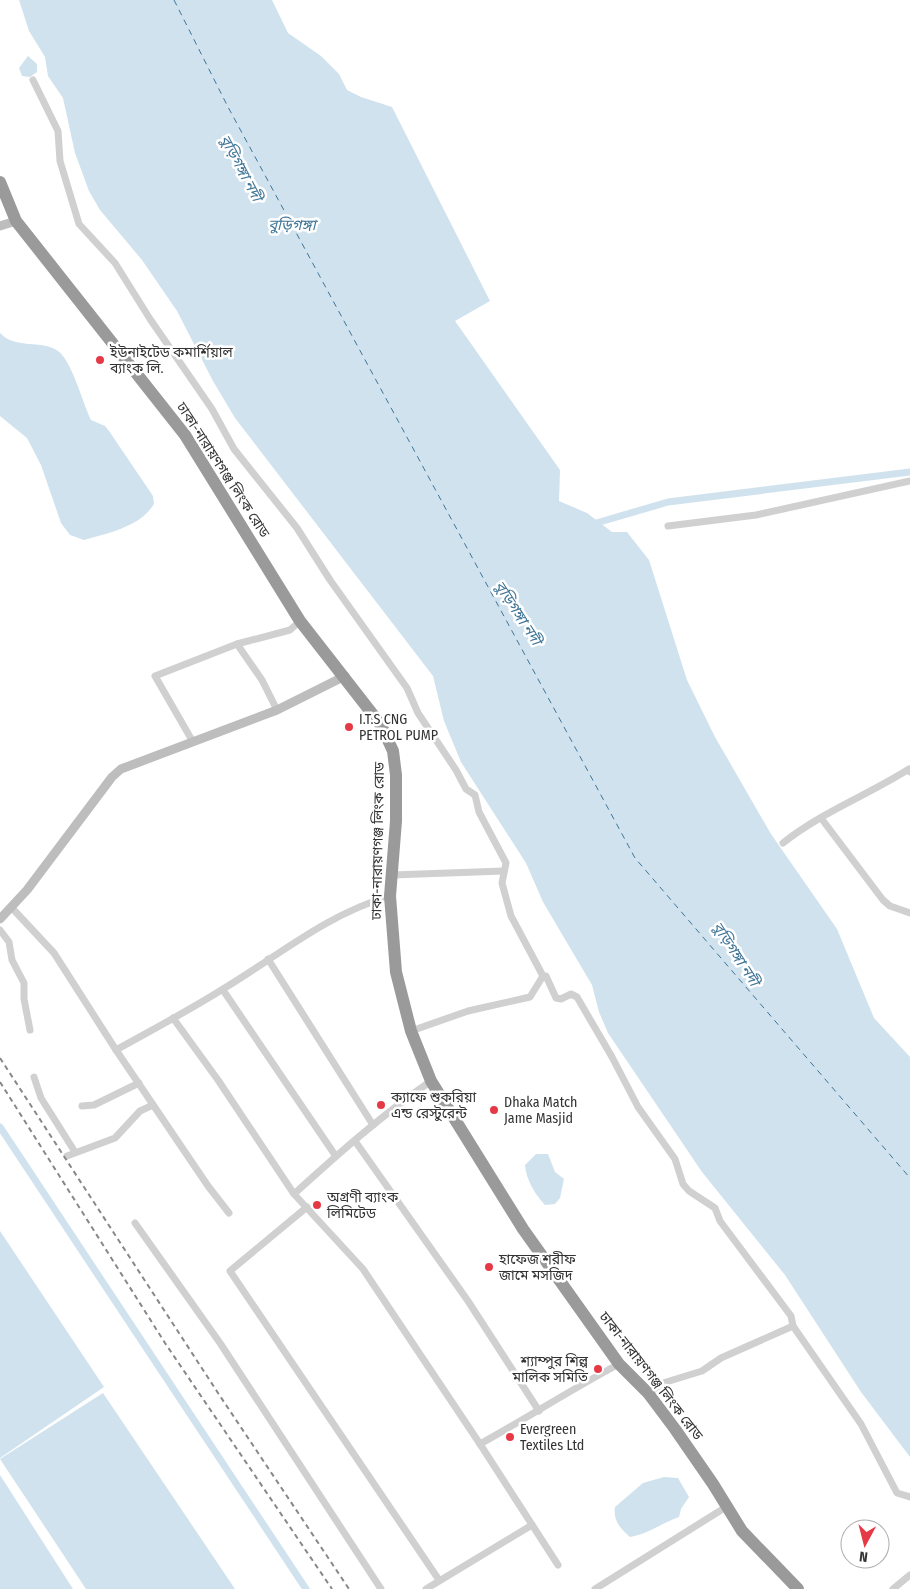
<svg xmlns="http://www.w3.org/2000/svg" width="910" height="1589" font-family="'Fira Sans Condensed','Noto Sans Bengali',sans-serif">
  <rect width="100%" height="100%" fill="#fff"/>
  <g fill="#cfe2ee">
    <polygon points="19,0 272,0 288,33 321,56 339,74 347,90 361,97 392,107 490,301 455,321 560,470 559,501 587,513 612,532 627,532 649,560 687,680 715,737 771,834 837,929 874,1018 910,1057 910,1457 861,1392 785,1275 702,1172 608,1033 599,1012 592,985 543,902 526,863 461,762 444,721 433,676 235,418 213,381 177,311 142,260 100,210 89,191 75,153 63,98 48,76 45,57 29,31"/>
    <polygon points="28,56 37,64 37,72 30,77 22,76 19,68"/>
    <path d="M0 333C16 350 41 339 58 351 72 361 83 404 91 420L105 426 109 431 153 496 154 504C140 527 108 533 84 540L70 535 61 523 41 465 27 438 0 416Z"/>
    <path d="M536 1154H548L555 1172 564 1179 560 1198 555 1204 545 1205C535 1194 526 1180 525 1165Z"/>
    <polygon points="0,1231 104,1387 0,1458"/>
    <polygon points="103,1393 235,1589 86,1589 0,1459"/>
    <polygon points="0,1475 73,1589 0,1589"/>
    <path d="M664 1477 678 1478 689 1497 681 1509 679 1517C662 1523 648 1534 630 1537 620 1528 613 1521 615 1507L643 1483Z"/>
  </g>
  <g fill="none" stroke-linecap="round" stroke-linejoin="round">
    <g stroke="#cfe2ee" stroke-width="7">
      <polyline points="593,524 668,502 910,472"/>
      <polyline points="0,1127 306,1589"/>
    </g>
    <polyline stroke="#3f7597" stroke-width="1" stroke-dasharray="6 5" stroke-linecap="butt" points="174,0 228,107 635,858 910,1178"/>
    <g stroke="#d0d0d0" stroke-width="7">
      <polyline points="33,80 58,131 60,161 79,224 115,263 150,319 212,409 234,449 297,528 330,580 407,688 418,713 456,770 466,789 475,795 479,812 506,863 502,883 511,916 543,976"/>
      <polyline points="668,526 756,515 910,481"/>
      <polyline points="237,644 262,680 277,710"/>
      <polyline points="193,742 155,676 237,644 290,630 300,621"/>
      <polyline points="821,818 883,900 890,906 910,913"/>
      <path d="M783 843C822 812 868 795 909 769L910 772"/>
      <polyline points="392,875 504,871"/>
      <polyline points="12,908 54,953 116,1050 208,1186 229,1213"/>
      <polyline points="0,930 9,942 12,960 24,983 24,999 30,1030"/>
      <polyline points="268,959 373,1125"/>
      <polyline points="223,990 335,1155"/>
      <polyline points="173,1018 218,1080 294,1194 363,1269 480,1444 558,1565"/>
      <polyline points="411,1031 468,1011 530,997 543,976 546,976 556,998 561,999 571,994 577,997 612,1057 638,1107 675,1159 683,1184 689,1191 715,1208 720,1221 791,1316 793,1326 861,1424 897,1493 910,1497"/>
      <path d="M116 1050C152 1030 188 1011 223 989 278 956 327 914 390 896"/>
      <polyline points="34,1077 41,1098 75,1152"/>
      <polyline points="82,1106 94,1105 139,1083"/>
      <polyline points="355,1141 468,1301 539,1411"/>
      <polyline points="67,1156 115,1138 140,1111 153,1105"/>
      <path d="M294 1194C338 1154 382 1115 431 1081"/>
      <polyline points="307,1207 230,1271 439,1580"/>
      <polyline points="135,1223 220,1343 381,1589"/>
      <polyline points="648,1393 663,1383 702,1371 721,1358 793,1326"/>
      <path d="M480 1444C527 1418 572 1389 619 1364"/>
      <polyline points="426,1589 532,1525"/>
      <polyline points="595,1589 726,1507"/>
      <polyline points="893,1589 910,1575"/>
    </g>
    <g stroke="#bdbdbd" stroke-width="9">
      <polyline points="0,226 16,221"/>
      <polyline points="0,919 27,890 112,777 121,769 277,710 345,676"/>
    </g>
    <polyline stroke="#9a9a9a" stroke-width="12" points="0,182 16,221 185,435 300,621 381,725 393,751 396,775 396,821 390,896 396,972 411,1031 431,1081 523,1229 619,1364 648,1393 675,1429 713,1484 742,1531 798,1589"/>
    <g stroke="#888" stroke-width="2" stroke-dasharray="5 4" stroke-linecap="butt">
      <polyline points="0,1058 218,1393 349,1589"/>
      <polyline points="0,1082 165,1343 332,1589"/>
    </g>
  </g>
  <g fill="#e63946" stroke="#fff" stroke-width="2">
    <circle cx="100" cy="360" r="5"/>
    <circle cx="349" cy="727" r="5"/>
    <circle cx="381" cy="1105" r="5"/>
    <circle cx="494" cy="1110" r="5"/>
    <circle cx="317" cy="1205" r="5"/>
    <circle cx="489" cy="1267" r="5"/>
    <circle cx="598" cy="1369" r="5"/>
    <circle cx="510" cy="1437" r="5"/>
  </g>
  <g text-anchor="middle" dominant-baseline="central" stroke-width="5" stroke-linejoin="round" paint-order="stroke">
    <g font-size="14" fill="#333" stroke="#fff" text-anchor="start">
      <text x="110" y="352">ইউনাইটেড কমার্শিয়াল<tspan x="110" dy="16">ব্যাংক লি.</tspan></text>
      <text x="359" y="719">I.T.S CNG<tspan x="359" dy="16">PETROL PUMP</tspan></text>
      <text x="391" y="1097">ক্যাফে শুকরিয়া<tspan x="391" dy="16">এন্ড রেস্টুরেন্ট</tspan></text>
      <text x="504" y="1102">Dhaka Match<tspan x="504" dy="16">Jame Masjid</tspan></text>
      <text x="327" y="1197">অগ্রণী ব্যাংক<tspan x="327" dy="16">লিমিটেড</tspan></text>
      <text x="499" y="1259">হাফেজ শরীফ<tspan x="499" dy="16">জামে মসজিদ</tspan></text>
      <text x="588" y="1361" text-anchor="end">শ্যাম্পুর শিল্প<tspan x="588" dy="16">মালিক সমিতি</tspan></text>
      <text x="520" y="1429">Evergreen<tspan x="520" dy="16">Textiles Ltd</tspan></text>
    </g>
    <g font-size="14" fill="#333" stroke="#fff">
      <text transform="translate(223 470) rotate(57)">ঢাকা-নারায়ণগঞ্জ লিংক রোড</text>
      <text transform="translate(378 841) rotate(-89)">ঢাকা-নারায়ণগঞ্জ লিংক রোড</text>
      <text transform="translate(651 1376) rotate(52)">ঢাকা-নারায়ণগঞ্জ লিংক রোড</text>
    </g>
    <g font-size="15" font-style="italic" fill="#3f7597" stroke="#fff">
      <text transform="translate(241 168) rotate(62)">বুড়িগঙ্গা নদী</text>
      <text x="292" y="225">বুড়িগঙ্গা</text>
      <text transform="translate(518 613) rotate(57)">বুড়িগঙ্গা নদী</text>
      <text transform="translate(736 954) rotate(57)">বুড়িগঙ্গা নদী</text>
    </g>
  </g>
  <g transform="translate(865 1544) rotate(187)"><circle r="24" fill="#ffffff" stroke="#adadad"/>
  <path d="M0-4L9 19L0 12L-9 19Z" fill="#e63946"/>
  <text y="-8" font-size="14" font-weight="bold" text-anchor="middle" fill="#333333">N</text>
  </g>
</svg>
